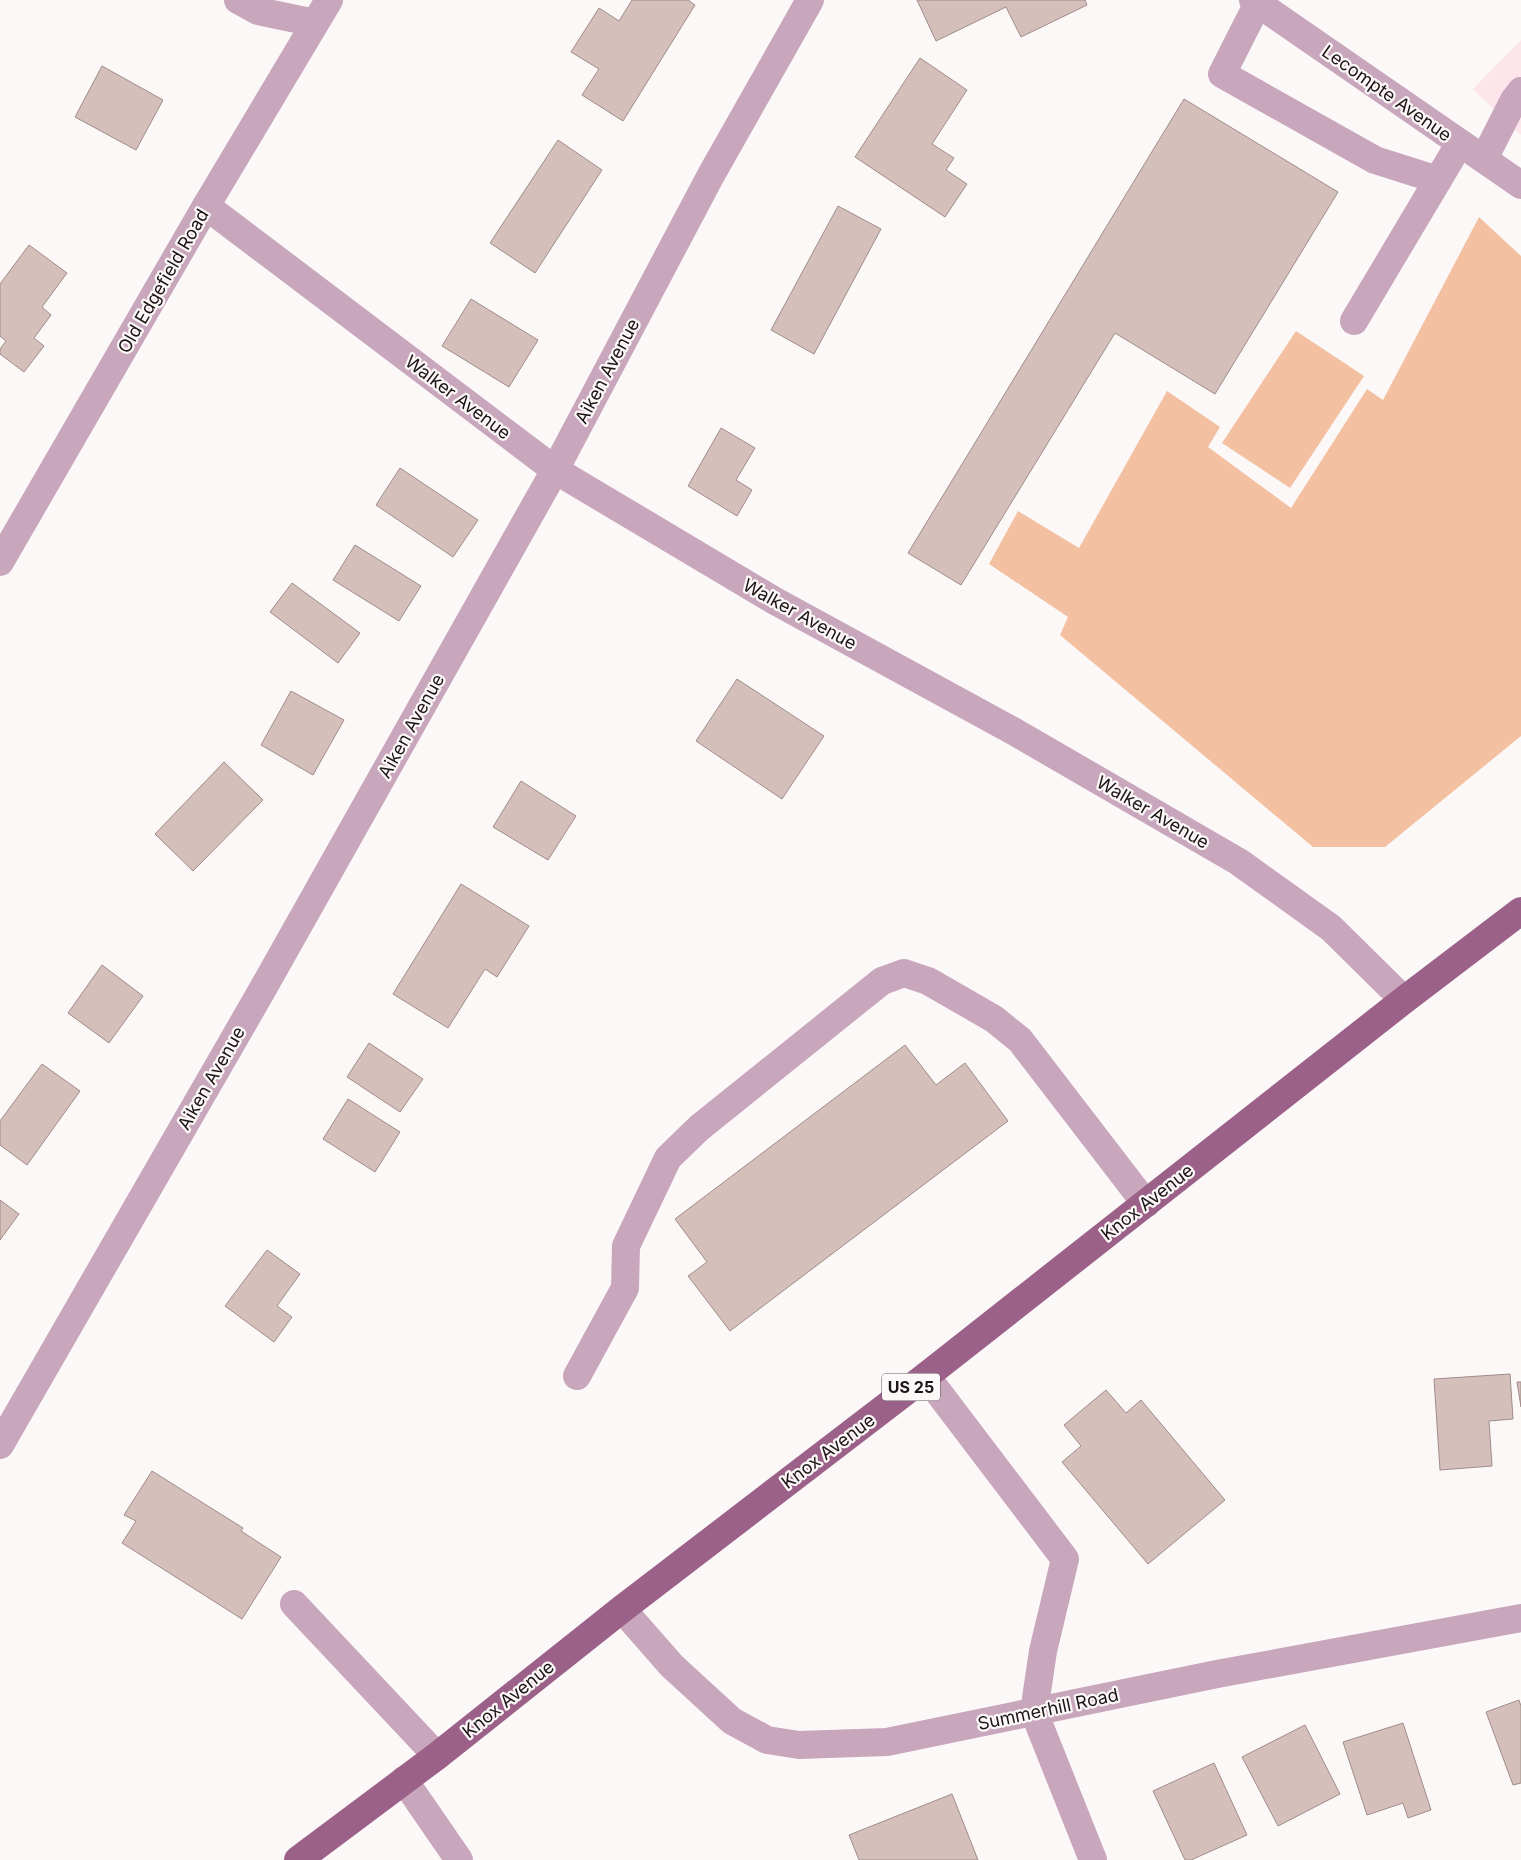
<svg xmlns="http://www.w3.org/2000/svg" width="1521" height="1860" font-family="Inter,sans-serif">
  <rect width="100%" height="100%" fill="#fcf8f8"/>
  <polygon fill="#fee5eb" points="1521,40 1521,135 1473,89"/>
  <g fill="#f3c0a1">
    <polygon points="1479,217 1521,256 1521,736 1385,847 1313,847 1060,635 1068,617 989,564 1018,511 1079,548 1167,391 1220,427 1208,447 1291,508 1367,389 1383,400"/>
    <polygon points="1296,331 1364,376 1290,488 1222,443"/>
  </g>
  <g fill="#d4bfbb" stroke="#a08c89">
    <polygon points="632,0 688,0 695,5 623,121 582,95 599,69 571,52 599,8 619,21"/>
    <polygon points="917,0 1085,0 1087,5 1021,37 1006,7 936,41"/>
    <polygon points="920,58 967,90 932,144 954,158 946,170 967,184 945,217 855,157"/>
    <polygon points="102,66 163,100 136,150 75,117"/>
    <polygon points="1184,99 1338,192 1215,394 1115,333 961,585 908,553"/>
    <polygon points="558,140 602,170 535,273 490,243"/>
    <polygon points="838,206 881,229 814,354 771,330"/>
    <polygon points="29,245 67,273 42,307 51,315 34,338 44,346 24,372 0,354 0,349 6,341 0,336 0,284"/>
    <polygon points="471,299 538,340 509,387 442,346"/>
    <polygon points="721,428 755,448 736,480 752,490 737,516 688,486"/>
    <polygon points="400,468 478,520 453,557 376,505"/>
    <polygon points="355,545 421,586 399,621 333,580"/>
    <polygon points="292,583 360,633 338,663 270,612"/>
    <polygon points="737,679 824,736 782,799 696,741"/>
    <polygon points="291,691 344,720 313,775 261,745"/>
    <polygon points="224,762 263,800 193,871 155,834"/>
    <polygon points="521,781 576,816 548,860 493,827"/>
    <polygon points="461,884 529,926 497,977 485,969 448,1028 393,994"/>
    <polygon points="102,965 143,996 109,1043 68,1013"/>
    <polygon points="369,1043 423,1079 400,1112 347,1077"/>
    <polygon points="905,1045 936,1085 965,1063 1008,1121 730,1331 688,1276 707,1262 675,1219"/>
    <polygon points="42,1064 80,1091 27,1165 0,1145 0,1121"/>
    <polygon points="348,1099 400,1132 375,1172 323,1139"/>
    <polygon points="0,1200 19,1214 0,1240"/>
    <polygon points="267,1250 300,1274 277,1306 292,1317 274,1342 225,1306"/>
    <polygon points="1510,1374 1513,1419 1489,1421 1492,1466 1440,1470 1434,1379"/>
    <polygon points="1517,1382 1521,1382 1521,1407"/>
    <polygon points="1106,1390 1126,1413 1141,1400 1225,1500 1148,1564 1062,1462 1081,1446 1064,1425"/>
    <polygon points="152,1471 243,1528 241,1531 281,1557 242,1619 122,1543 136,1521 124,1515"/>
    <polygon points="1519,1700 1521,1706 1521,1783 1513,1785 1486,1712"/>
    <polygon points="1403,1723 1431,1810 1408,1818 1403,1803 1367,1815 1343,1742"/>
    <polygon points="1305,1725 1340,1794 1278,1826 1242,1757"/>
    <polygon points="1214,1763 1247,1835 1191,1860 1185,1860 1153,1791"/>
    <polygon points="952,1794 978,1860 859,1860 849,1835"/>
  </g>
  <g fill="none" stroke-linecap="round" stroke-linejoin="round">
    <g stroke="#c8a6bc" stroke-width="28">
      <polyline points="238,0 258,11 315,23"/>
      <polyline points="1253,0 1521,185"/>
      <polyline points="1258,3 1222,74 1375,160 1438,180"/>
      <polyline points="1484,159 1514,100 1521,91"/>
      <polyline points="206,206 555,470 775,601 1015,732 1239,862 1331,928 1404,1000"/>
      <polyline points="1354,321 1460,143"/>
      <polyline points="0,562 206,206 329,0"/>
      <polyline points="577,1376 625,1288 626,1246 668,1158 699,1128 882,981 904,973 928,981 994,1019 1020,1040 1146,1204"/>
      <polyline points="926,1376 1065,1559 1043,1651 1034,1712 1093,1860"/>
      <polyline points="0,1445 261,992 555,470 711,175 810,0"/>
      <polyline points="294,1604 437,1756"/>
      <polyline points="622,1609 672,1666 732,1721 767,1740 799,1745 887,1742 1217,1674 1521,1618"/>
      <polyline points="404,1780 459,1860"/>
    </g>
    <polyline stroke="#9b6189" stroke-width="28" points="298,1860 437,1756 622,1609 926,1376 1404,1000 1521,911"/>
  </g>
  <g text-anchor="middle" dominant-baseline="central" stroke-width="4.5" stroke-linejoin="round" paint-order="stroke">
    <rect fill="#fcf8f8" stroke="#5f585a" stroke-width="1" x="882" y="1373.5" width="58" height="27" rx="4"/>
    <g font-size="16" font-weight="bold" fill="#1c1416">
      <text x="911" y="1387">US 25</text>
    </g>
    <g font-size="18" fill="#1c1416" stroke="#fcf8f8">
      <text transform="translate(1387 93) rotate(35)">Lecompte Avenue</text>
      <text transform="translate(163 281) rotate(-60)">Old Edgefield Road</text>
      <text transform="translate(607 371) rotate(-62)">Aiken Avenue</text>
      <text transform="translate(458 397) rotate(37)">Walker Avenue</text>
      <text transform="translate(800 614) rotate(29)">Walker Avenue</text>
      <text transform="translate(411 726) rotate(-61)">Aiken Avenue</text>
      <text transform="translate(1153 812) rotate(30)">Walker Avenue</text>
      <text transform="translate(211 1078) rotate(-60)">Aiken Avenue</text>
      <text transform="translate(1147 1202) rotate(-38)">Knox Avenue</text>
      <text transform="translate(828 1451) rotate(-37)">Knox Avenue</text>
      <text transform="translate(508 1699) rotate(-39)">Knox Avenue</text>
      <text transform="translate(1048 1709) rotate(-12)">Summerhill Road</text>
    </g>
  </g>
</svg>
